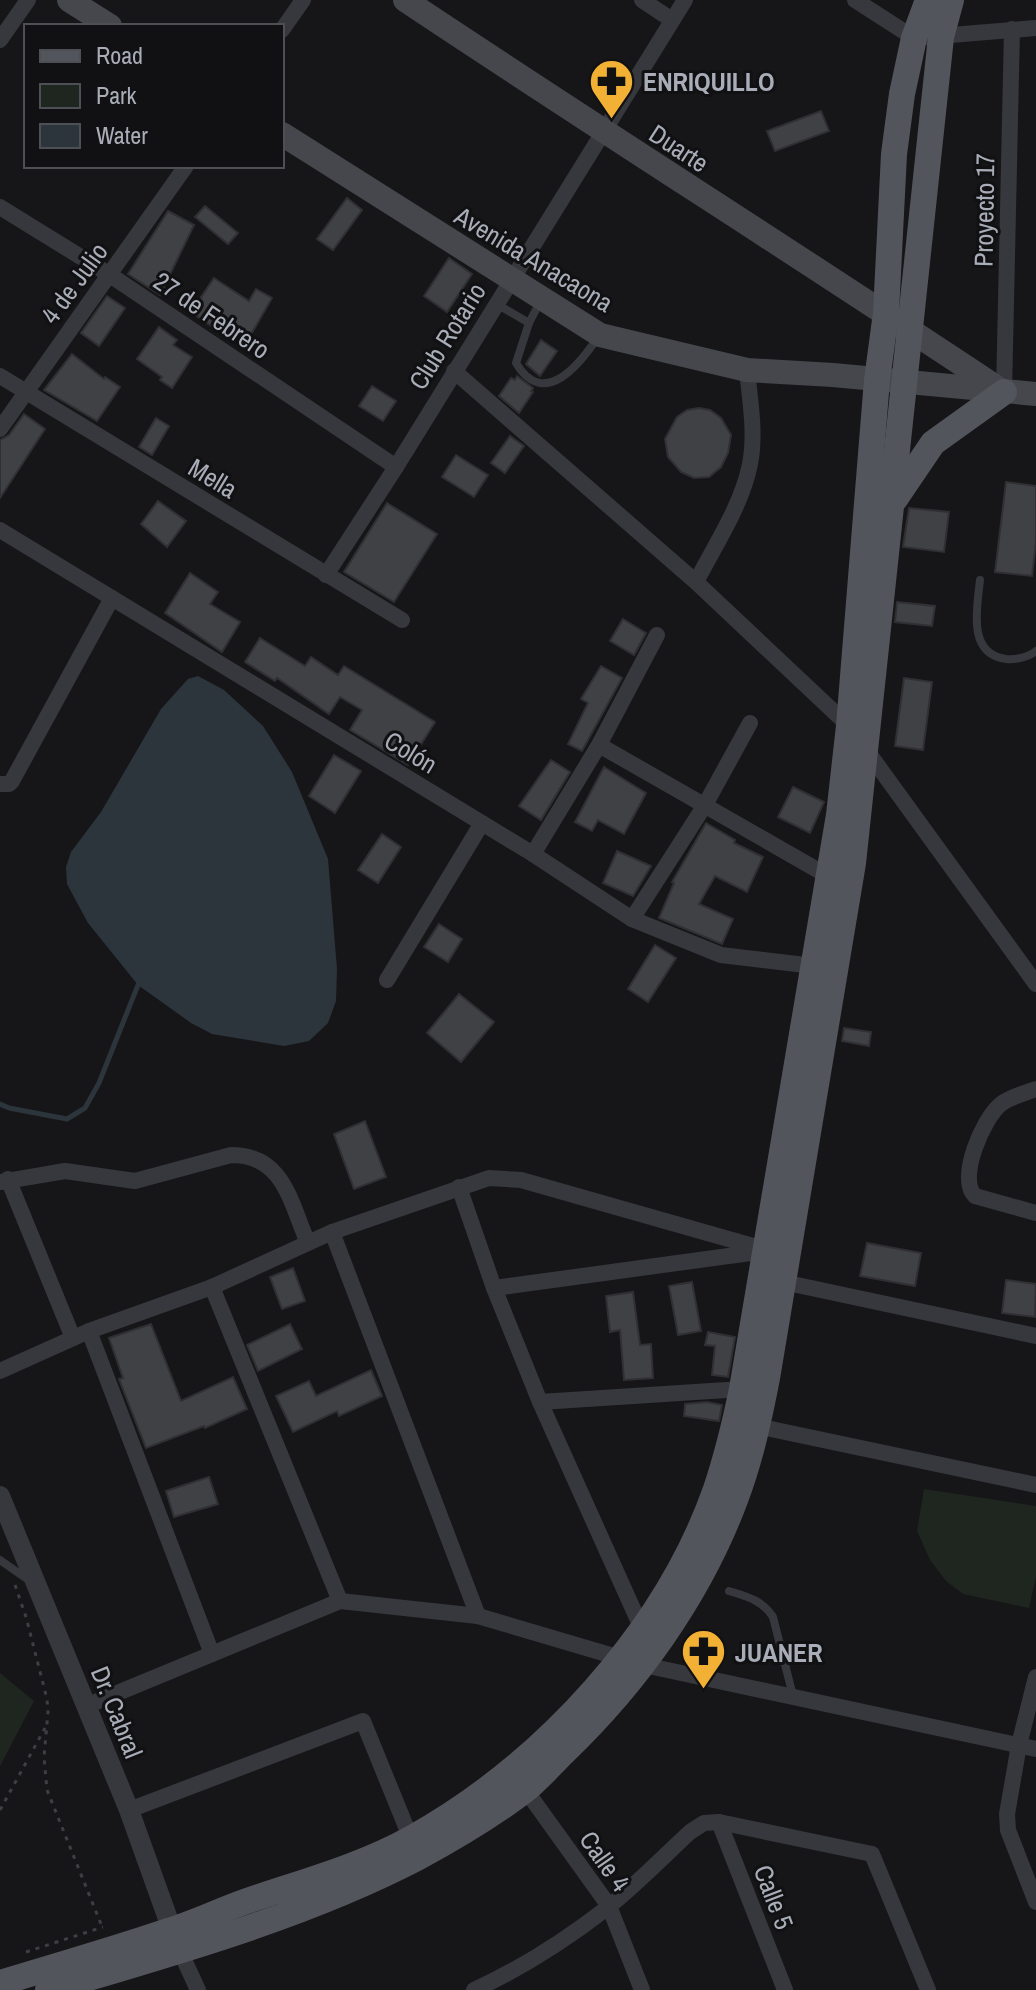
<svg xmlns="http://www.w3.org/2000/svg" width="1036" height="1990" font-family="'Archivo Narrow',sans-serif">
  <rect width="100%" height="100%" fill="#161618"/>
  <g fill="#1e261f">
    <polygon points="924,1489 1036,1506 1036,1577 1029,1608 963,1594 946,1581 930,1560 917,1531"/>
    <polygon points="0,1673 34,1701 0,1766"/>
  </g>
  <polygon fill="#2c353c" points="198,676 224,690 263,726 292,772 328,859 337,969 336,1001 328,1023 309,1041 284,1046 212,1034 191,1023 138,985 88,923 67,884 66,867 71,852 101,812 161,709 188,679"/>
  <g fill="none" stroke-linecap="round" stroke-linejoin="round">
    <polyline stroke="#2c353c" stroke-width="5" points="0,1104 9,1108 67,1119 85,1108 99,1083 138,985"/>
  </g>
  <g fill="#404145" stroke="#303034" stroke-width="2">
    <polygon points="821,111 829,131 775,151 767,131"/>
    <polygon points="347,198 362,210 333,250 317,239"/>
    <polygon points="205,206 238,233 228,244 195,217"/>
    <polygon points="168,211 194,225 160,295 128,274"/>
    <polygon points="449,258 472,274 447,312 424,296"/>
    <polygon points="214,278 249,301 256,289 272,298 246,343 222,329 220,332 191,312"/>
    <polygon points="107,296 125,308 99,346 81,333"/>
    <polygon points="159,327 177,340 173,345 192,357 172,388 160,380 162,377 137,359"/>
    <polygon points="541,340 557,351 540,376 526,364"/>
    <polygon points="72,354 104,379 105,377 120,387 97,421 44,390"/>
    <polygon points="517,376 533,388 531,391 533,392 519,413 499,396 511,378 515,380"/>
    <polygon points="372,386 396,401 383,421 359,406"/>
    <polygon points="699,408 710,410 721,418 731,435 728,453 721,467 709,477 694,478 681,472 668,457 665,439 677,417 687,410"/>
    <polygon points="24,414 45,429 0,498 0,440 9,435"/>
    <polygon points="156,418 169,426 152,455 139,447"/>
    <polygon points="510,436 524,446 505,473 491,463"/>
    <polygon points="456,455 488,475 474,497 442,477"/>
    <polygon points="1006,482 1036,486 1036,542 1032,576 995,572"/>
    <polygon points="158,501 186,521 167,547 141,524"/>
    <polygon points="387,503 437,534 394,602 344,572"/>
    <polygon points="909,508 949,512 944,552 903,547"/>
    <polygon points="190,573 218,592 210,604 240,622 222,652 165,613"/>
    <polygon points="897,602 935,606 932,626 895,622"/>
    <polygon points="623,619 646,633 634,655 610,641"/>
    <polygon points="260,638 305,666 311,657 338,675 344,666 435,722 408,765 350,730 362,710 340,697 329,714 277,678 275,681 245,662"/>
    <polygon points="601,666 622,678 582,751 568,744 588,703 581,699"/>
    <polygon points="904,678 932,682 923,750 895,746"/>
    <polygon points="334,755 361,771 335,813 309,796"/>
    <polygon points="551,760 570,772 541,820 519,806"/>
    <polygon points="604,767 646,793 624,834 598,820 592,831 575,822"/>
    <polygon points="793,787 824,802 810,833 778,817"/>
    <polygon points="706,823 735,840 734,843 763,857 747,892 715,876 699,904 733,919 722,944 659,918 674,883 672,882"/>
    <polygon points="382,834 401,847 378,883 358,870"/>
    <polygon points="617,851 651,866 633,896 603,883"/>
    <polygon points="439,924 462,939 448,962 424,947"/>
    <polygon points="655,945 676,958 648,1002 628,989"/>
    <polygon points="459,994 494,1022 461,1062 427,1033"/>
    <polygon points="844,1028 871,1032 869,1046 842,1041"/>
    <polygon points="365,1121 386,1177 354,1189 334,1134"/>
    <polygon points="867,1243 921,1253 915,1286 860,1276"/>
    <polygon points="293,1268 305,1301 282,1309 270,1277"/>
    <polygon points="1006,1280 1036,1284 1035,1317 1002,1313"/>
    <polygon points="692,1282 701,1331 678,1335 669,1286"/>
    <polygon points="633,1292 640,1345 651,1344 653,1378 624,1380 620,1330 610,1332 606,1296"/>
    <polygon points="151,1324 181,1401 233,1377 247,1409 205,1428 204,1426 146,1448 119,1379 123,1378 109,1338"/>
    <polygon points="290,1324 302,1349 258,1371 247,1345"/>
    <polygon points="708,1332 735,1337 728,1377 712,1375 715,1346 705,1345"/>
    <polygon points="371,1370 382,1396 339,1416 337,1411 293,1432 276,1396 309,1381 316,1396"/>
    <polygon points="707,1402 722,1405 719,1421 684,1416 685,1404"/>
    <polygon points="209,1477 218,1504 174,1517 166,1491"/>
  </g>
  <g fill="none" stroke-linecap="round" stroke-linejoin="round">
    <g stroke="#3d3f44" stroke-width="3" stroke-dasharray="4 6" stroke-linecap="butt">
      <polyline points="15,1585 26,1617 47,1699 48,1712 44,1757 47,1790 103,1929"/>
      <polyline points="0,1810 45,1728"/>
      <polyline points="26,1952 103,1927"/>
    </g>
    <g stroke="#37383d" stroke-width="8">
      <path d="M541 300 529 323 516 363C544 410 580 364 598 337"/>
      <polyline points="495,303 529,323"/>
      <path d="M980 580C977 608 967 654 1006 659 1016 660 1029 657 1036 651"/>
      <polyline points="0,1560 30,1581"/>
      <path d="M729 1591C748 1597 762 1600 773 1617L793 1696"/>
    </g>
    <g stroke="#37383d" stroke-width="16">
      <polyline points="642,0 672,20"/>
      <polyline points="855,0 914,38 1036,28"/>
      <polyline points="282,30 303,0"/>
      <polyline points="0,40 28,0"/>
      <polyline points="0,207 110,275 396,467"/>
      <polyline points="454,371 696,582 849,726 1036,984"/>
      <polyline points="0,376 402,620"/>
      <polyline points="1004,392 1012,29"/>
      <polyline points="0,429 186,166"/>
      <polyline points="0,530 533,854 632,919 721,955 814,966"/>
      <polyline points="326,575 396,467 685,0"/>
      <path d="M696 582C715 545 742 505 750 464 756 433 750 401 747 370"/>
      <polyline points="599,745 828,876"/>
      <polyline points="0,784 9,784 12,781 112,598"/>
      <polyline points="533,854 599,745 657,635"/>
      <polyline points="632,919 705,805 750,723"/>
      <polyline points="387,980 482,823"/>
      <path d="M1036 1089C1025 1093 1010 1097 1001 1104 983 1118 957 1179 975 1196L1036 1213"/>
      <polyline points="8,1179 73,1338"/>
      <path d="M0 1182 65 1171 135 1181 231 1155C284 1155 290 1202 308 1243"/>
      <polyline points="459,1187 494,1288 540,1402 642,1629"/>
      <polyline points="332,1232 478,1616"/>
      <polyline points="783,1282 1036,1336"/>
      <polyline points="212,1287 340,1601"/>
      <polyline points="494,1288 758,1252"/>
      <polyline points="89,1331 212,1654"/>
      <polyline points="0,1371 89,1331 212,1287 332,1232 489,1178 521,1180 767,1250"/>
      <polyline points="540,1402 742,1389"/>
      <polyline points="757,1426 1036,1485"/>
      <polyline points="1036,1677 1019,1745 1007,1814 1008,1830 1036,1902"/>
      <polyline points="86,1706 340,1601 478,1616 644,1665 1036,1749"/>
      <polyline points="520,1782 609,1906 642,1990"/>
      <polyline points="129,1810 363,1721 411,1839"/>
      <polyline points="719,1822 785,1990"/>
      <polyline points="180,1951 198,1990"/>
      <path d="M474 1990C520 1969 567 1939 607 1908 636 1885 663 1857 690 1832L704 1823 719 1822 872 1854 928 1990"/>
    </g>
    <polyline stroke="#37383d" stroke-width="20" points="0,1496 129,1810 177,1944"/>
    <g stroke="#45474d" stroke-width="24">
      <polyline points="69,0 110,26"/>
      <path d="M405 0C603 132 804 259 1002 391"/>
      <polyline points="282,134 600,335 747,370 833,375 1036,394"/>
    </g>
    <g stroke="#53555c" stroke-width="26">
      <polyline points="895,499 933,443 1004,392"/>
      <path d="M0 1983C56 1966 112 1950 168 1931 195 1923 221 1910 247 1901 302 1882 360 1867 412 1838 543 1765 666 1632 716 1489 727 1456 735 1423 742 1389L839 815 849 726 877 380 886 313 894 154 902 94 914 38 928 0"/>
      <path d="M48 1990C172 1953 301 1918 417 1858 454 1838 491 1816 524 1791 538 1780 551 1765 563 1753 636 1683 699 1596 735 1500 750 1461 759 1419 767 1378L853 863 941 37 951 0"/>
    </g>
  </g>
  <defs>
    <symbol id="pharmacy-pin" viewBox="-11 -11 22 30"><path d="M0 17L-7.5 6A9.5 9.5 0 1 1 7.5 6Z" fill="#f2b134" stroke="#111113"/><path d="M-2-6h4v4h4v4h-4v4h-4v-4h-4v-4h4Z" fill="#111"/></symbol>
  </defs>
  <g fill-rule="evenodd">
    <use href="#pharmacy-pin" x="586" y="56" width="51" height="69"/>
    <use href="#pharmacy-pin" x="678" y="1626" width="51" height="69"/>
  </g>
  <g text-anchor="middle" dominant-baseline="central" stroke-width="6" stroke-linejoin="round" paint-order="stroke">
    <g font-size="26" font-weight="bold" fill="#a8adb8" stroke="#111113" text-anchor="start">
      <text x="643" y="81">ENRIQUILLO</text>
      <text x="735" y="1652">JUANER</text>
    </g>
    <g font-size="26" fill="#a8adb8" stroke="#111113">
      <text transform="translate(679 148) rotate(33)">Duarte</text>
      <text transform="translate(984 210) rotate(-89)">Proyecto 17</text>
      <text transform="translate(534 259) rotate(31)">Avenida Anacaona</text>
      <text transform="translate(74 283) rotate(-54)">4 de Julio</text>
      <text transform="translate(212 315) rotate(34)">27 de Febrero</text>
      <text transform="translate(447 336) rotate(-58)">Club Rotario</text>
      <text transform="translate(213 478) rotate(31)">Mella</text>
      <text transform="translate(411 752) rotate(31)">Colón</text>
      <text transform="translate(117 1712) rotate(68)">Dr. Cabral</text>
      <text transform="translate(605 1861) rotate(55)">Calle 4</text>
      <text transform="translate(774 1897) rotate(69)">Calle 5</text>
    </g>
  </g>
  <rect x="24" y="24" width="260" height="144" fill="#111113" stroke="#4d4f55" stroke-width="2"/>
  <rect x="40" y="50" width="40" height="12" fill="#53555c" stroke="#4d4f55" stroke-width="2"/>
  <text x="96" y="64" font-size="24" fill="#a8adb8">Road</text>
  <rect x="40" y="84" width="40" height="24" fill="#1e261f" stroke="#4d4f55" stroke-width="2"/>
  <text x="96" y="104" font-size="24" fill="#a8adb8">Park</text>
  <rect x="40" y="124" width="40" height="24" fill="#2c353c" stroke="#4d4f55" stroke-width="2"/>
  <text x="96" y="144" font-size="24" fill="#a8adb8">Water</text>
</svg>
